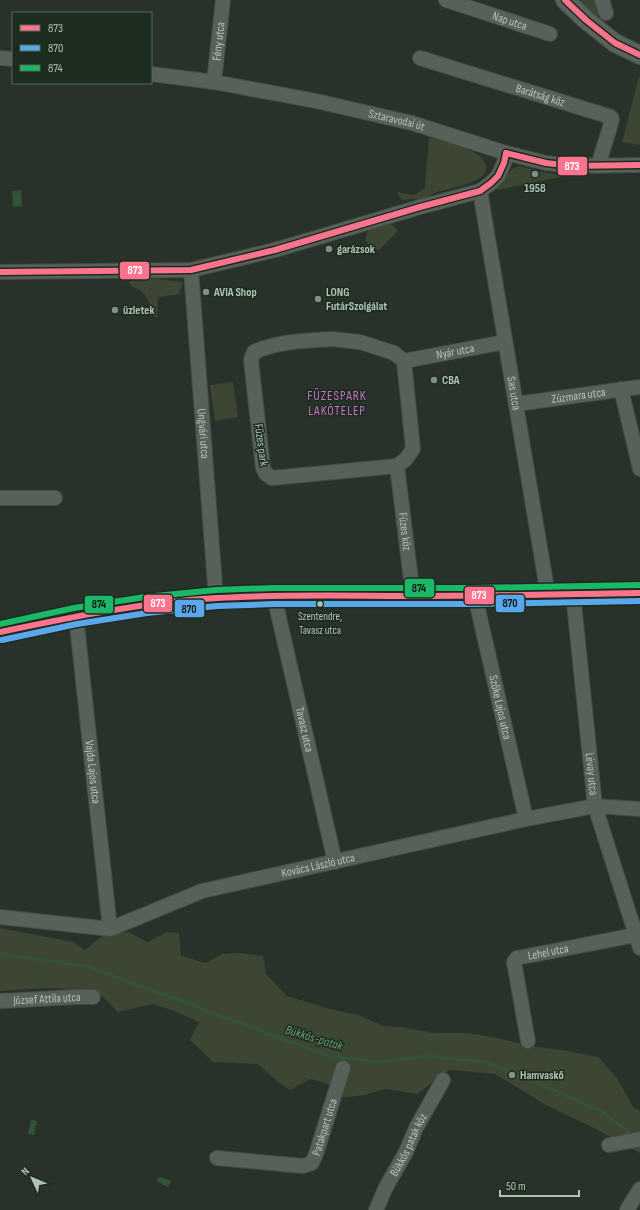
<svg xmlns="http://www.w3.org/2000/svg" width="640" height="1210" font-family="'Sofia Sans Condensed',sans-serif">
  <rect width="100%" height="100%" fill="#28322a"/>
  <g fill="#3d4632">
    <polygon points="565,0 602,0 606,13 586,20"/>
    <polygon points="639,77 640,78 640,145 622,142"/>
    <path d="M429 137C444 142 482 148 486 166 490 184 444 188 432 194 430 196 428 199 426 201L414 199 401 200 397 192 414 195 425 188Z"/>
    <path d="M519 166 542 172 566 176 497 190V187C504 178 509 169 519 166Z"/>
    <polygon points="383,223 392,225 397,229 397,232 379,250 371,248 365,240 368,230"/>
    <path d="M132 276 183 282 179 294 158 297 157 318 153 316C149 303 147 290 132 287L129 282Z"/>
    <polygon points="233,382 238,417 215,421 210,385"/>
    <polygon points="0,928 73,942 85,950 101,937 129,932 147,942 167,932 179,933 181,956 206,963 222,954 239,953 263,956 266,974 287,996 330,1009 358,1015 383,1026 400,1027 434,1033 463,1033 474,1034 502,1039 531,1046 562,1050 598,1057 617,1078 633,1107 640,1111 640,1153 596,1129 546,1105 495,1074 449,1070 417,1094 385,1089 365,1095 339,1098 331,1085 311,1079 290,1090 278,1082 258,1064 213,1062 190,1040 199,1022 172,1010 152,1004 118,1012 96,990 47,988 0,991"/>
  </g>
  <g fill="#335338">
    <polygon points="21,190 22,206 13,207 12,191"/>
    <polygon points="31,1120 37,1121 34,1135 28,1134"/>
    <polygon points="160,1177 171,1181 168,1187 158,1182 157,1179"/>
  </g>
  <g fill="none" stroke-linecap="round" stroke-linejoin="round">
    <polyline stroke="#335338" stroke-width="3" points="0,954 85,966 160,993 328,1056 377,1062 427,1056 484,1062 539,1083 604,1113 632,1135"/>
    <defs>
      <g id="minor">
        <path id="s1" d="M446 0 550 34"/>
        <polyline points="602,0 606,13"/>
        <polyline points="0,58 13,59"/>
        <path id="s2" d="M420 58 611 117 612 120 598 166"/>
        <path id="s3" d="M151 74 214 82 316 101 412 123 506 153 546 163 572 166 640 165"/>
        <path id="s4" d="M214 82 223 0"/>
        <path id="s5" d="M480 191 548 595"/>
        <path id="s6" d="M191 270 216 598"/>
        <polyline points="0,272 191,270 275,250 420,207 480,191 491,183 498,176 504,163 506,153"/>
        <path d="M332 339 360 342 394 353 404 361 413 449 406 459 397 466 272 478 266 474 263 468 251 360 254 352C278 341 306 341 332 339Z"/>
        <path id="s7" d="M404 361 505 342"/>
        <polyline points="621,389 640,469"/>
        <path id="s8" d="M516 404 640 387"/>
        <path id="s9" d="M397 466 413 596"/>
        <polyline points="0,498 55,498"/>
        <path id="s10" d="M573 594 595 806 640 948"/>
        <path id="s11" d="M274 596 335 862"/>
        <path id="s12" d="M475 596 526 819"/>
        <path id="s13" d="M76 616 110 929"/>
        <path id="s14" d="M0 917 110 929 202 891 526 819 595 806 640 809"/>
        <path id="s15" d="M0 1001 76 997H93"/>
        <path id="s16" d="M528 1041 514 962 517 958 640 934"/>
        <polyline points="609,1145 640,1139"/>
        <path id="s17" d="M217 1158 303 1166 312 1163 316 1154 343 1068"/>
        <path id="s18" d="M376 1210 386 1187 406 1152 416 1128 443 1080"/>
        <polyline points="627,1210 640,1189"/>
      </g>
      <g id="major">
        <polyline points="565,0 586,20 615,43 640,55"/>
        <polyline points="0,632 76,616 146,605 216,598 274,596 475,596 640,593"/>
      </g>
    </defs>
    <use href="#minor" stroke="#454c47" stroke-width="16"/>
    <use href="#major" stroke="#454f47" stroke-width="20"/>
    <use href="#minor" stroke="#576159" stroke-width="14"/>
    <use href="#major" stroke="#5a625b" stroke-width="18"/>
    <defs>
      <g id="bus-1">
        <polyline points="565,0 586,20 615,43 640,55"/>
        <polyline points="506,153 546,163 572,166 640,165"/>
        <polyline points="0,272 191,270 275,250 420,207 480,191 491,183 498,176 504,163 506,153"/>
        <path d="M0 632C72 617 144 602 217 598 282 594 348 596 414 596 489 596 565 594 640 593"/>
      </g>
      <polyline id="bus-2" points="2,640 77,624 147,613 217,606 274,604 475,604 640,601"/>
      <polyline id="bus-3" points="0,624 74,608 145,597 216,590 274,588 475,588 640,585"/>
    </defs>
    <use href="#bus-1" stroke="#1c2c1f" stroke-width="9"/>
    <use href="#bus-2" stroke="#1c2c1f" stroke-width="9"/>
    <use href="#bus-3" stroke="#1c2c1f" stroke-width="9"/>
    <use href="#bus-1" stroke="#fc738d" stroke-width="6"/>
    <use href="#bus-2" stroke="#5aa8eb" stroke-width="6"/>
    <use href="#bus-3" stroke="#1ab867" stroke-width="6"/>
  </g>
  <g fill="#819084" stroke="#1c2c1f" stroke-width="1.5">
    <circle cx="535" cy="174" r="4"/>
    <circle cx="329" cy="249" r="4"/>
    <circle cx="206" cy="292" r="4"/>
    <circle cx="318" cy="299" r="4"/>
    <circle cx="115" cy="310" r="4"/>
    <circle cx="434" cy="380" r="4"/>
    <circle cx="512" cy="1075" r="4"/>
  </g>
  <circle fill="#b1c3b5" stroke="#1c2c1f" stroke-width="1.5" cx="320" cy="604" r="3.5"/>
  <g text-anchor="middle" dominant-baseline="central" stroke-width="3" stroke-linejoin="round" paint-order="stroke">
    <g font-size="11" fill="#b1c3b5" stroke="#1c2c1f">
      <text x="320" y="616">Szentendre,<tspan x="320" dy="14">Tavasz utca</tspan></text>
    </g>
    <g font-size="12" fill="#b1c3b5" stroke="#1c2c1f">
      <text stroke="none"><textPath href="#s1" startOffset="67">Nap utca</textPath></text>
      <text stroke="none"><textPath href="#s4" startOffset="41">Fény utca</textPath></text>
      <text stroke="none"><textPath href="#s2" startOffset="126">Barátság köz</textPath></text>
      <text stroke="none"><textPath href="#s3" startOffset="250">Sztaravodai út</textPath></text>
      <text stroke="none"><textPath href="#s7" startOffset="52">Nyár utca</textPath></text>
      <text stroke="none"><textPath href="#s5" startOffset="205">Sas utca</textPath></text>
      <text stroke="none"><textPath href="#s8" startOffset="63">Zúzmara utca</textPath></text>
      <text stroke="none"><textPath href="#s6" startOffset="164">Ungvári utca</textPath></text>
      <text transform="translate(261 445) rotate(82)">Füzes park</text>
      <text stroke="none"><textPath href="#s9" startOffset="66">Füzes köz</textPath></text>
      <text stroke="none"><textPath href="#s12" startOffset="114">Szőke Lajos utca</textPath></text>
      <text stroke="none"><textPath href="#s11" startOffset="137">Tavasz utca</textPath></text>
      <text stroke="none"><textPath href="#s13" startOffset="157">Vajda Lajos utca</textPath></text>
      <text stroke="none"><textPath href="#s10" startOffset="181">Lévay utca</textPath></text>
      <text stroke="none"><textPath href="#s14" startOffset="329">Kovács László utca</textPath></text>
      <text stroke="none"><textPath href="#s16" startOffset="117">Lehel utca</textPath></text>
      <text stroke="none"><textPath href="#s15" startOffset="47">József Attila utca</textPath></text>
      <text stroke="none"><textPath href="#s17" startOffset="134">Patakpart utca</textPath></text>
      <text stroke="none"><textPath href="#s18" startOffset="73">Bükkös patak köz</textPath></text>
    </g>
    <g font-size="12" font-weight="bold" fill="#b1c3b5" stroke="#1c2c1f" text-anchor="start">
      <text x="535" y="188" text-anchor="middle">1958</text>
      <text x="337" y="249">garázsok</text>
      <text x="214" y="292">AVIA Shop</text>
      <text x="326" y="292">LONG<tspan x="326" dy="14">FutárSzolgálat</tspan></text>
      <text x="123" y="310">üzletek</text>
      <text x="442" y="380">CBA</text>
      <text x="520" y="1075">Hamvaskő</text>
    </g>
    <g font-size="13" letter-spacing="1" fill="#cb70c9" stroke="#1c2c1f">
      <text x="337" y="396">FÜZESPARK<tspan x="337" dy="15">LAKÓTELEP</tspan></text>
    </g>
    <g font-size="13" font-style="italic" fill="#6e9f76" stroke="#1c2c1f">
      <text transform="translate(314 1038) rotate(17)">Bükkös-patak</text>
    </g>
  </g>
  <g stroke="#1c2c1f" stroke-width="1.5">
    <rect x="557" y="156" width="31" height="20" rx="4" fill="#fc738d"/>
    <rect x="119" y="261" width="31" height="19" rx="4" fill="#fc738d"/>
    <rect x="404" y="578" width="31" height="20" rx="4" fill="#1ab867"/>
    <rect x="464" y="586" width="31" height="19" rx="4" fill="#fc738d"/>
    <rect x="495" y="594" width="30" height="19" rx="4" fill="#5aa8eb"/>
    <rect x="143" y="594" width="30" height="19" rx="4" fill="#fc738d"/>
    <rect x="84" y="595" width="30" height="19" rx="4" fill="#1ab867"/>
    <rect x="174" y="599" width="31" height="19" rx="4" fill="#5aa8eb"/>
  </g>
  <g font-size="11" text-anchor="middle" font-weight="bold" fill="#fff">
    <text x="572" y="170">873</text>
    <text x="135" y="274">873</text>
    <text x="479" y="599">873</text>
    <text x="158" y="607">873</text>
  </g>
  <g font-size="11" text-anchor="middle" font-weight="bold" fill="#111">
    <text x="419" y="592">874</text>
    <text x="510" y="607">870</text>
    <text x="99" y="608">874</text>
    <text x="189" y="613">870</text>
  </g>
  <rect x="12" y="12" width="140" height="72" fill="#1c2c1f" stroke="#58685b"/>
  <rect x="20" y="25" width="20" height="6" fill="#fc738d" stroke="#58685b"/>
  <text x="48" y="32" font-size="12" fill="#b1c3b5">873</text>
  <rect x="20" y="45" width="20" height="6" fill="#5aa8eb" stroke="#58685b"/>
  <text x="48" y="52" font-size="12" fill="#b1c3b5">870</text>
  <rect x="20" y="65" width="20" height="6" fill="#1ab867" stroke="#58685b"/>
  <text x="48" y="72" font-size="12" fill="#b1c3b5">874</text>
  <g transform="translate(32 1178) rotate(314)" stroke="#1c2c1f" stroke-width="3" paint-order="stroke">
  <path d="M0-3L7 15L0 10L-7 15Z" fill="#b1c3b5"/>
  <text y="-6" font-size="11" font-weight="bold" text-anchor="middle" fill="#b1c3b5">N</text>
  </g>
  <path d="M500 1190v6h79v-6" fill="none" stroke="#b1c3b5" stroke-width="2"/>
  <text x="506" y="1190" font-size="12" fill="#b1c3b5" stroke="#1c2c1f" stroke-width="3" paint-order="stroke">50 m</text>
</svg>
